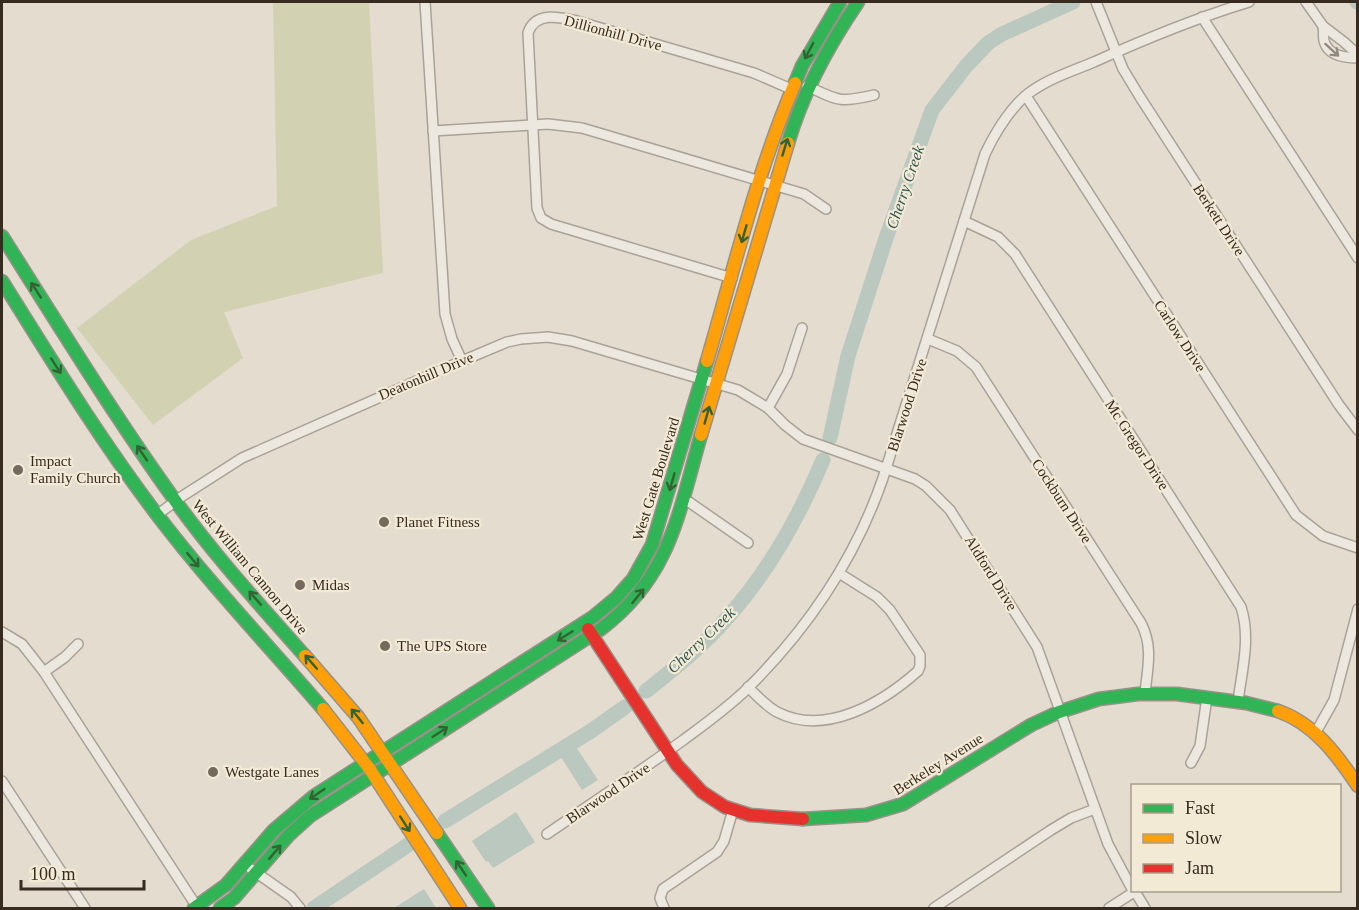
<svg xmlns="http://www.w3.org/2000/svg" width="1359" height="910" font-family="'Times New Roman',serif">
  <rect width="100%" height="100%" fill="#e3dccf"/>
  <polygon fill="#d2d2b2" points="273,2 369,2 383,273 224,312 243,358 153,425 77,328 191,240 277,206"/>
  <g fill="#bac8bf">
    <polygon points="576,747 598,780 582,790 561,757"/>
    <polygon points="516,812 535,842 493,868 488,861 486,862 472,841"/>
    <polygon points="424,889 436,908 394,908"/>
  </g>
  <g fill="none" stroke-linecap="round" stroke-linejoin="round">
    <g stroke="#bac8bf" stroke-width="15">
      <polyline points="1357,2 1358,2"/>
      <polyline points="830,438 848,356 887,235 932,110 967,65 988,43 1002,34 1073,2"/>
      <path d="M646 691C674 669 704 645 728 617 769 571 799 517 823 460"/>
      <polyline points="445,821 591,731 625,707"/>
      <polyline points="314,908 408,845"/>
    </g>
    <defs>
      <g id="street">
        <polyline points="425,2 445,314 452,339 462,361"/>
        <polyline points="1096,2 1123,69 1140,97 1339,405 1358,430"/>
        <polyline points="1306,2 1323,26 1344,42 1358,55"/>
        <polyline points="1202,17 1358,258"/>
        <path d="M1323 26C1324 31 1323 36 1324 41 1328 56 1345 58 1358 58"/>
        <path d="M807 86C839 101 839 103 874 95"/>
        <polyline points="1026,96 1296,515 1323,536 1358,548"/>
        <polyline points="433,131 548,124 582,128 804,194 826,209"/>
        <path d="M964 221 998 237 1015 254 1241 607C1251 638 1242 670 1238 701"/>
        <path d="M732 278 551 224 541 218 537 208 528 33C535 11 560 17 577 21L754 73 791 89"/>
        <path d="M928 339 957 351 976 367 1141 623C1153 646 1148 667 1145 692"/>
        <polyline points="768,408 787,374 802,328"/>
        <polyline points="682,500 689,502 748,543"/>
        <polyline points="157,515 181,497 242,458 462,361 507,342 521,339 548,337 572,341 738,390 768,408 785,425 803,439 915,479 926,486 950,510 1037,647 1108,844 1132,889"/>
        <polyline points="2,632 22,644 44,672 197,907"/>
        <polyline points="44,672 65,657 78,644"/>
        <path d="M748 687C757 696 766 706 777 712 825 737 882 703 918 671L920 666V655L890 610 877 597 839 573"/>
        <polyline points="1316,732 1334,700 1358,609"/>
        <polyline points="1191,763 1200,746 1207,697"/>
        <polyline points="2,781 85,908"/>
        <path d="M547 834C592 803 638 773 682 741 705 724 729 707 749 687 808 628 856 557 883 478L985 154C995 133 1007 113 1024 97 1044 80 1070 72 1094 62 1145 39 1196 18 1249 2"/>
        <polyline points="251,869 291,897 300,908"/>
        <polyline points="1134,890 1145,908"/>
        <polyline points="664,908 660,898 663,889 717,852 724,841 733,810"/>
        <polyline points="934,908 1051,830 1071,818 1095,809"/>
        <polyline points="1109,908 1134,892"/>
      </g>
      <g id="fast">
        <polyline points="795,83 802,66 840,2"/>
        <path d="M788 143C803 92 828 46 858 2"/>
        <path d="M2 236C58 324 113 414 174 499 213 554 260 605 305 656"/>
        <path d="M2 281C52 361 101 441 158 516 209 583 268 645 323 709"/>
        <polyline points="803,819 866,815 903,804 1031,725 1059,712 1099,699 1138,694 1177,694 1246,703 1278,711"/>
        <polyline points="437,833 488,908"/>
        <polyline points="194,908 226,885 274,830 314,796 593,617 616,598 633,579 652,545 707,361"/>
        <path d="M220 908 234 898 288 836 310 816 601 629C671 576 678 514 701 435"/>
      </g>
      <g id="slow">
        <path d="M707 361C734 268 757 172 795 83"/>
        <polyline points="701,435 788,143"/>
        <polyline points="305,656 358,717 437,833"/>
        <polyline points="323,709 369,768 460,908"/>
        <path d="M1278 711C1315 724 1337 755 1358 786"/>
      </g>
      <polyline id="jam" points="588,629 677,765 702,792 725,807 750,815 803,819"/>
    </defs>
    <use href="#street" stroke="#a9a297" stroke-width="12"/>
    <use href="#fast" stroke="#989188" stroke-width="15"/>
    <use href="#slow" stroke="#989188" stroke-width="15"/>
    <use href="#jam" stroke="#989188" stroke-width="15"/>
    <use href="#street" stroke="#ece8e0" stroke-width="9"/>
    <use href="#fast" stroke="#30b455" stroke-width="12"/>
    <use href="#slow" stroke="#ff9f0a" stroke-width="12"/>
    <use href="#jam" stroke="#e5322d" stroke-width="12"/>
  </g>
  <defs><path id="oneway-shaft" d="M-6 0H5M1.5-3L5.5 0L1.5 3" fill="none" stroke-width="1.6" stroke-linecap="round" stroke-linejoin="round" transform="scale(1.5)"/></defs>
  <use stroke="#928a80" href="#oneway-shaft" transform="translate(1332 50) rotate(42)"/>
  <g stroke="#346235">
    <use href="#oneway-shaft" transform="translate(809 51) rotate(118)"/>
    <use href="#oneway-shaft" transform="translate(785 147) rotate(-73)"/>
    <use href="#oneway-shaft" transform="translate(744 234) rotate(106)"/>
    <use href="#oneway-shaft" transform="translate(36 290) rotate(-123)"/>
    <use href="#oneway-shaft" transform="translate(56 366) rotate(57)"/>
    <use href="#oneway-shaft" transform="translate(707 415) rotate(-74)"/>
    <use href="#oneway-shaft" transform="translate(142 453) rotate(-124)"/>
    <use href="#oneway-shaft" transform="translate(672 482) rotate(106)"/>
    <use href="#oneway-shaft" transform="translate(193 560) rotate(50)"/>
    <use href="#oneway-shaft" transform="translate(638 596) rotate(-51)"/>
    <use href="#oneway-shaft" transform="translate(255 598) rotate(-131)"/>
    <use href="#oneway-shaft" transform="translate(565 636) rotate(148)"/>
    <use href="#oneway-shaft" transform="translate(311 662) rotate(-131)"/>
    <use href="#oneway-shaft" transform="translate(357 716) rotate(-129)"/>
    <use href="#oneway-shaft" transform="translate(440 732) rotate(-33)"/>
    <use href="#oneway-shaft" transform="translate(317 794) rotate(146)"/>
    <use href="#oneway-shaft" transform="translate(405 824) rotate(57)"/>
    <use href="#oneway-shaft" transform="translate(275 852) rotate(-50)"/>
    <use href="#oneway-shaft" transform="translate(461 868) rotate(-124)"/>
  </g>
  <g fill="#73695d" stroke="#f3ead6" stroke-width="2">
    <circle cx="18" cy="470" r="6"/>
    <circle cx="384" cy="522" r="6"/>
    <circle cx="300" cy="585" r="6"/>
    <circle cx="385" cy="646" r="6"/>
    <circle cx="213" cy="772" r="6"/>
  </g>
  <g text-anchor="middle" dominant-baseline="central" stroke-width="4.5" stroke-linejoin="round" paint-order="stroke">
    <g font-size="15" fill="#372b20" stroke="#f3ead6">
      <text transform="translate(613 33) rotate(15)">Dillionhill Drive</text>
      <text transform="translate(1219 220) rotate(57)">Berkett Drive</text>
      <text transform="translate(1180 336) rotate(57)">Carlow Drive</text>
      <text transform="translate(426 376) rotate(-23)">Deatonhill Drive</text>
      <text transform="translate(907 405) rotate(-72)">Blarwood Drive</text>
      <text transform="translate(1137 445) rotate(57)">Mc Gregor Drive</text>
      <text transform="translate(656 479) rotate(-73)">West Gate Boulevard</text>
      <text transform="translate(1062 501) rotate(57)">Cockburn Drive</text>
      <text transform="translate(250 567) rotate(50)">West William Cannon Drive</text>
      <text transform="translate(991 573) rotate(58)">Aldford Drive</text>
      <text transform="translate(938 764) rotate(-32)">Berkeley Avenue</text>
      <text transform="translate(608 793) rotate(-34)">Blarwood Drive</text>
    </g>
    <g font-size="15" fill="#372b20" stroke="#f3ead6" text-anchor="start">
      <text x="30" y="461">Impact<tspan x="30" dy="17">Family Church</tspan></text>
      <text x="396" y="522">Planet Fitness</text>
      <text x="312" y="585">Midas</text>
      <text x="397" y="646">The UPS Store</text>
      <text x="225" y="772">Westgate Lanes</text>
    </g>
    <g font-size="16" font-style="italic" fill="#305653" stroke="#f3ead6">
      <text transform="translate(905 187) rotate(-71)">Cherry Creek</text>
      <text transform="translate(701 640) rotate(-44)">Cherry Creek</text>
    </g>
  </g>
  <rect width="1359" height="910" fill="none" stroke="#372b20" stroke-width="6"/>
  <rect x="1131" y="784" width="210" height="108" fill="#f3ead6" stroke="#a89e8d" stroke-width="1.5"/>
  <rect x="1143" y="804" width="30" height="9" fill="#30b455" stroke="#a89e8d" stroke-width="1.5"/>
  <text x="1185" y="814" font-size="18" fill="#372b20">Fast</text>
  <rect x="1143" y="834" width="30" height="9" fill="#ff9f0a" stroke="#a89e8d" stroke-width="1.5"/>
  <text x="1185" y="844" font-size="18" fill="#372b20">Slow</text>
  <rect x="1143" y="864" width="30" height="9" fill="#e5322d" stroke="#a89e8d" stroke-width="1.5"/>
  <text x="1185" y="874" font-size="18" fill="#372b20">Jam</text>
  <path d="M21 880v9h123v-9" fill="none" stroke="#372b20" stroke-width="3"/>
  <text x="30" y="880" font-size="18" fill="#372b20" stroke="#f3ead6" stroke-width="4.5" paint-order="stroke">100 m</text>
</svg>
